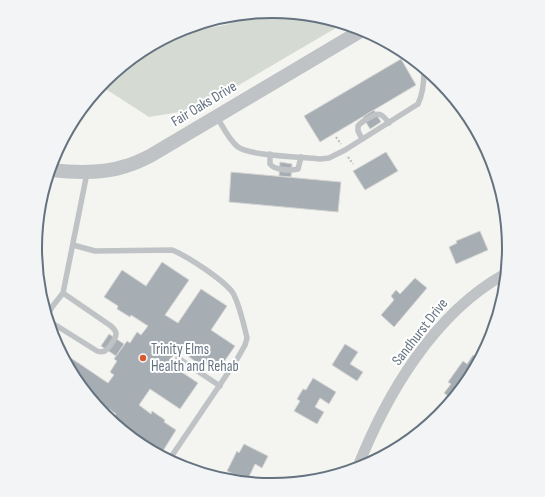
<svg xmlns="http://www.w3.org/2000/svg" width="545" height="497" font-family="'Sofia Sans Condensed',sans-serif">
  <rect width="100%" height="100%" fill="#f4f4f1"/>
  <polygon fill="#d5dbd2" points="273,11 341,25 198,109 149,117 101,86 105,80 171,36 229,24 256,14"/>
  <g fill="#a7aeb3" stroke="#d5d5d3">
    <polygon points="401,59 416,85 320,142 304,116"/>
    <polygon points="374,110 381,122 370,129 363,117"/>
    <polygon points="386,152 398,171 365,190 353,171"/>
    <polygon points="280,162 292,164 291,177 279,176"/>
    <polygon points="231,172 341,182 338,212 229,202"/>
    <polygon points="480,231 488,250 456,264 449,247 457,243 456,241"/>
    <polygon points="36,242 41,247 36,251 35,248"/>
    <polygon points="162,262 189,280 165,315 178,323 201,289 227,306 211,330 235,346 217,372 203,363 201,365 189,357 190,355 179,347 168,363 198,383 180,409 150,389 139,405 151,414 152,411 165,420 164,422 176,430 161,454 111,421 116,414 105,406 101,412 64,356 65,354 108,383 114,375 110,372 117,361 114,359 127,341 130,343 137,332 141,335 148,326 131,315 130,317 117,309 118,306 104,297 122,270 146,286"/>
    <polygon points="415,278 427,288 394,327 381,315 394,300 391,296 396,290 400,294"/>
    <polygon points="109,334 124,344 116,356 101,346"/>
    <polygon points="345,344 358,352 350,364 363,372 357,381 332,365"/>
    <polygon points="473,355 479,359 452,399 444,393 451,384 448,382 463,361 467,364"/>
    <polygon points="313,378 336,392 329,404 320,398 315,407 324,412 317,424 294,411 300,401 297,399 303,389 306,390"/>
    <polygon points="244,444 268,456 262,468 255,464 247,481 227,471 237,451 239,453"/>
  </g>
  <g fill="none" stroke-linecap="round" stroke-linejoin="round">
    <g stroke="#b9bbbd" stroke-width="2" stroke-dasharray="2 2" stroke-linecap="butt">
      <polyline points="336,137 341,144"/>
      <polyline points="348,157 353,164"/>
    </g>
    <g stroke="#bfc3c6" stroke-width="5.5">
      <path d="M217 117C223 127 229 140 238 147 250 156 303 157 320 159L329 158 345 150 418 104C423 94 424 80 424 70"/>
      <path d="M362 139 358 131V126C361 122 365 120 369 118 379 111 382 114 389 123"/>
      <path d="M270 154V164C274 170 291 171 298 169L301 157"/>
      <path d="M73 245 95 251 172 250C187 256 224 280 233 293 239 304 244 325 247 338L245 345 236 361 169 460"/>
      <polyline points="48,315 52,307 63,293 87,173"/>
      <path d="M49 321 97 351C100 352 103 353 106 350 109 348 116 338 116 334 116 330 113 328 111 326L63 293"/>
      <polyline points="178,358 220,386"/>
    </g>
    <path stroke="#bfc3c6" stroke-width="11" d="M357 469C386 395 434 313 505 274"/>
    <path stroke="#bfc3c6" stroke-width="14" d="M51 170C76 173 102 174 126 166 134 164 142 160 150 156L364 29"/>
  </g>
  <circle fill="#d85a2d" stroke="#fff" stroke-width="1.5" cx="143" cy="358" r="4"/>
  <g text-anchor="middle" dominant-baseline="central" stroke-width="4" stroke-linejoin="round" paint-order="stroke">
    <g font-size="15" fill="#657380" stroke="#fff">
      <text transform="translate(204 104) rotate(-31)">Fair Oaks Drive</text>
      <text transform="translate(420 332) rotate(-52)">Sandhurst Drive</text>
    </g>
    <g font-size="15" fill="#657380" stroke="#fff" text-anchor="start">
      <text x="151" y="349">Trinity Elms<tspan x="151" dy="17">Health and Rehab</tspan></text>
    </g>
  </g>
  <path d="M0 0H545V497H0ZM42 248a230 230 0 1 1 460 0a230 230 0 1 1-460 0Z" fill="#f3f4f5" fill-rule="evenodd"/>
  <path fill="none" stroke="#657380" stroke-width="2" d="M42 248a230 230 0 1 1 460 0a230 230 0 1 1-460 0Z"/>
</svg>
